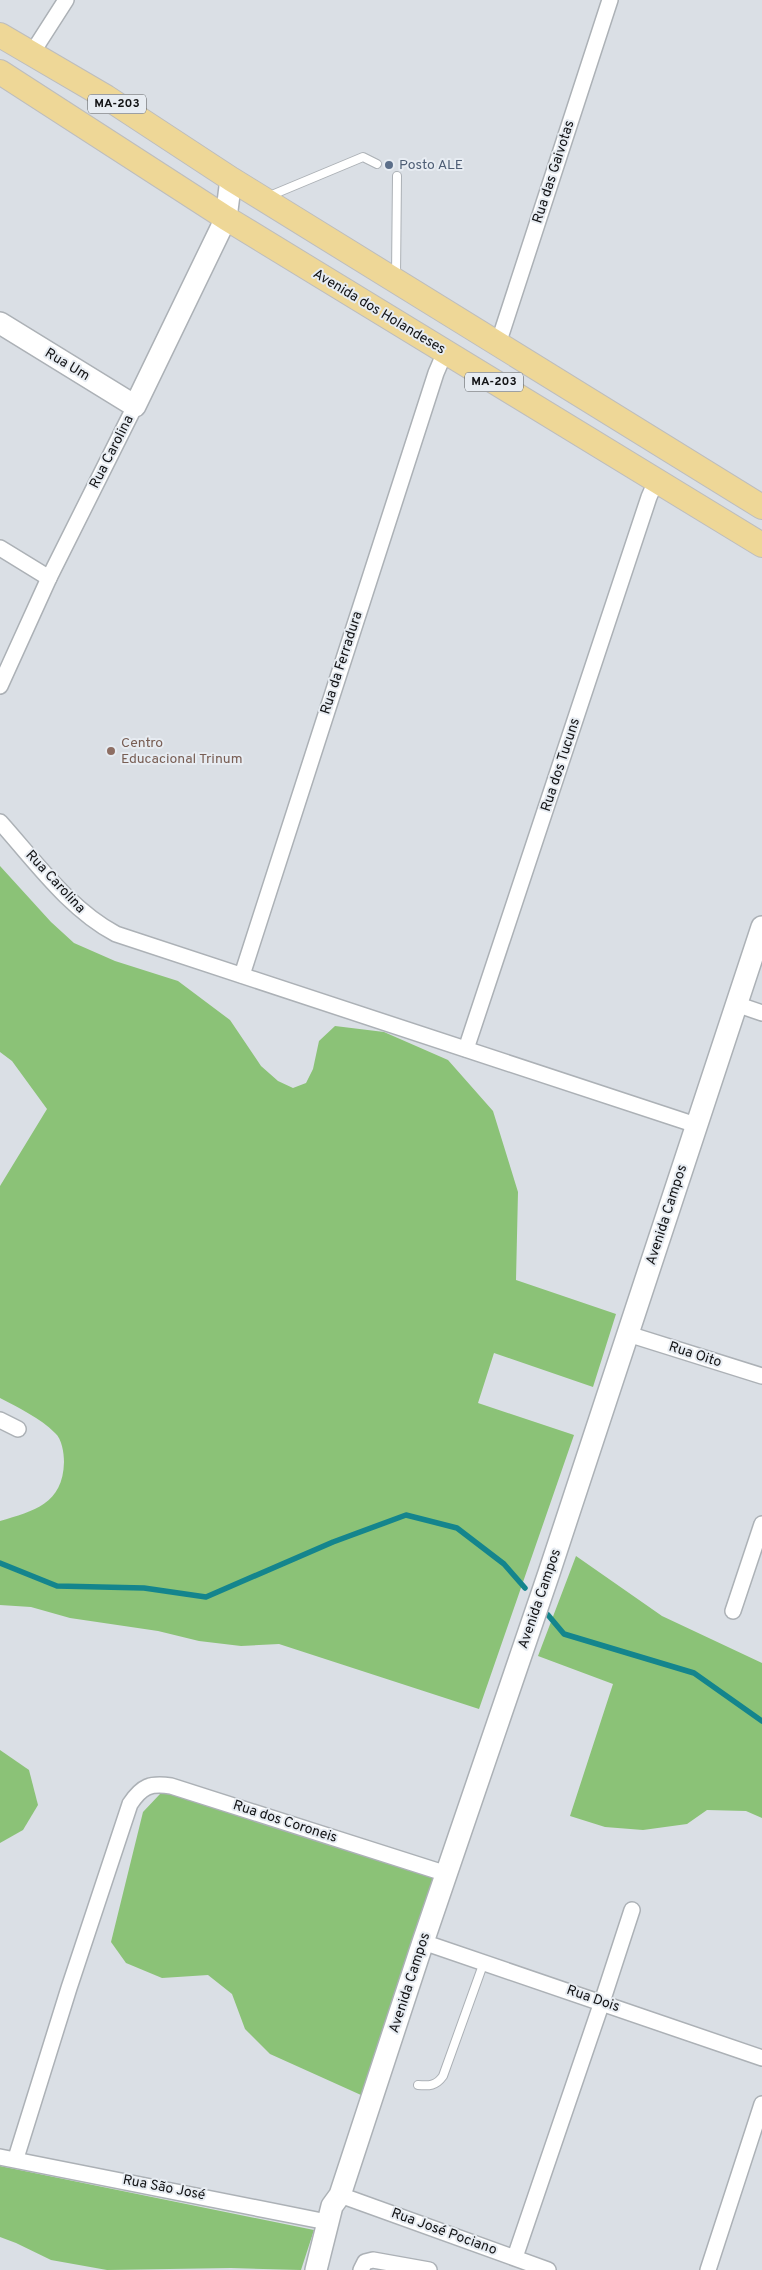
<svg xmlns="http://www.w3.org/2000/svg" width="762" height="2270" font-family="Overpass,sans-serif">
  <rect width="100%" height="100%" fill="#dadfe5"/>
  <g fill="#8bc277">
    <path d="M0 866 51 922 74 943 115 961 178 981 230 1020 261 1066 278 1081 293 1088 306 1083 313 1069 319 1041 335 1026 384 1032 448 1060 493 1111 518 1192 516 1280 616 1314 593 1387 494 1353 478 1403 574 1435 479 1709 279 1644 241 1646 199 1641 158 1631 70 1618 31 1607 0 1605V1521C34 1511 63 1504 64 1462 64 1453 62 1439 55 1433 40 1418 19 1408 0 1398V1186L47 1109 12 1061 0 1052Z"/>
    <polygon points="576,1556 662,1616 762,1663 762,1818 746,1811 707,1810 687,1824 643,1830 605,1827 570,1816 613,1684 538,1656"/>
    <polygon points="0,1750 29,1770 38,1805 23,1830 0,1843"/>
    <polygon points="168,1790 435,1877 361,2095 270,2054 245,2029 232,1994 208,1975 162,1978 126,1963 111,1942 143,1812 160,1794"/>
    <polygon points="0,2166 314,2230 301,2270 231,2268 107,2270 51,2260 16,2243 0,2237"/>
  </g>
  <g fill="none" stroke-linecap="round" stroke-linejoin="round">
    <g stroke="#14858d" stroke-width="5.5">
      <polyline points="0,1563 57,1586 144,1588 206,1597 333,1542 406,1515 457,1528 504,1564 525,1588"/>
      <polyline points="548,1615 564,1634 694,1673 762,1721"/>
    </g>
    <defs>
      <g id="lane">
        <polyline points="267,197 363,157 377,164"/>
        <polyline points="396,276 397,176"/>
        <path d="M418 2085C429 2086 436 2086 443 2076L484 1962"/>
      </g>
      <g id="street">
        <polyline points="32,53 66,0"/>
        <polyline points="498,344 610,0"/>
        <polyline points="0,548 49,578"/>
        <polyline points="0,686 49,578 135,406"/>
        <path d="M0 822C35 861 69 909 116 934L696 1125"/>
        <polyline points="242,975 436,373 445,352"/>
        <polyline points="736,1004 762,1013"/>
        <polyline points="466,1049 649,497 656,481"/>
        <polyline points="628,1334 762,1376"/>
        <polyline points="0,1420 18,1429"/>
        <polyline points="733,1611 762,1524"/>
        <polyline points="423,1942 762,2058"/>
        <polyline points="0,2157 327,2222"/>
        <path d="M16 2158 69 1988 130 1804C142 1786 150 1783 171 1786L447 1874"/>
        <polyline points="340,2195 548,2270"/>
        <polyline points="515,2257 602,2002 632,1910"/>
        <polyline points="361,2270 365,2262 373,2260 429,2270"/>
        <polyline points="708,2270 762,2104"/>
      </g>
      <g id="secondary">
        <polyline points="0,323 135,406 226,218 231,179"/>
        <polyline points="316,2270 332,2206 340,2195 423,1942 549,1573 762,927"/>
      </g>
      <g id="primary">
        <polyline points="0,35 106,97 231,179 762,507"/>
        <polyline points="0,72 226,218 762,545"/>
      </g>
    </defs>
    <use href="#lane" stroke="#acb1b6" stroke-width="10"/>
    <use href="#street" stroke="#acb1b6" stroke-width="18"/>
    <use href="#secondary" stroke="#acb1b6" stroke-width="24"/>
    <use href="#primary" stroke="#bdbdbd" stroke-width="26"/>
    <use href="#lane" stroke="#fff" stroke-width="8"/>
    <use href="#street" stroke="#fff" stroke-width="15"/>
    <use href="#secondary" stroke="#fff" stroke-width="21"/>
    <use href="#primary" stroke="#eed797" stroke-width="24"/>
  </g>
  <circle fill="#5c6f8a" stroke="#e7ecf2" stroke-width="2" cx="389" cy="165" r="5"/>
  <circle fill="#8d6e63" stroke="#e7ecf2" stroke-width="2" cx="111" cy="751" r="5"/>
  <g text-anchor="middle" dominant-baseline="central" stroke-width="4" stroke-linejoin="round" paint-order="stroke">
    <g fill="#e7ecf2" stroke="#525457" stroke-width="1">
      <rect x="88" y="94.5" width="58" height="19" rx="4"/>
      <rect x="465" y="372.5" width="58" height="19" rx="4"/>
    </g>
    <g font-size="12" font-weight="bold" fill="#121315">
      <text x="117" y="104">MA-203</text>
      <text x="494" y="382">MA-203</text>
    </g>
    <g font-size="14" fill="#4e5e75" stroke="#e7ecf2" text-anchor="start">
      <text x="399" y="165">Posto ALE</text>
    </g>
    <g font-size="14" fill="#121315" stroke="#e7ecf2">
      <text transform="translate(554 172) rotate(-72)">Rua das Gaivotas</text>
      <text transform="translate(379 312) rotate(31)">Avenida dos Holandeses</text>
      <text transform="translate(67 365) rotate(31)">Rua Um</text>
      <text transform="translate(112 452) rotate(-63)">Rua Carolina</text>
      <text transform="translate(342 663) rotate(-72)">Rua da Ferradura</text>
      <text transform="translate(561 765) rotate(-72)">Rua dos Tucuns</text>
      <text transform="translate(55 882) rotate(47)">Rua Carolina</text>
      <text transform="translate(667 1215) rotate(-72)">Avenida Campos</text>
      <text transform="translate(695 1355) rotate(18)">Rua Oito</text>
      <text transform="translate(540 1599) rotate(-71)">Avenida Campos</text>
      <text transform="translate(285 1822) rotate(18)">Rua dos Coroneis</text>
      <text transform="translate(410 1983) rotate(-72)">Avenida Campos</text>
      <text transform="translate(593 1999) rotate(19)">Rua Dois</text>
      <text transform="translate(164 2188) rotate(11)">Rua São José</text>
      <text transform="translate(444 2232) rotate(20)">Rua José Pociano</text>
    </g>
    <g font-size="14" fill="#785e54" stroke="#e7ecf2" text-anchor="start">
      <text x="121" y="743">Centro<tspan x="121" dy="16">Educacional Trinum</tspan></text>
    </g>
  </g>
</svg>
